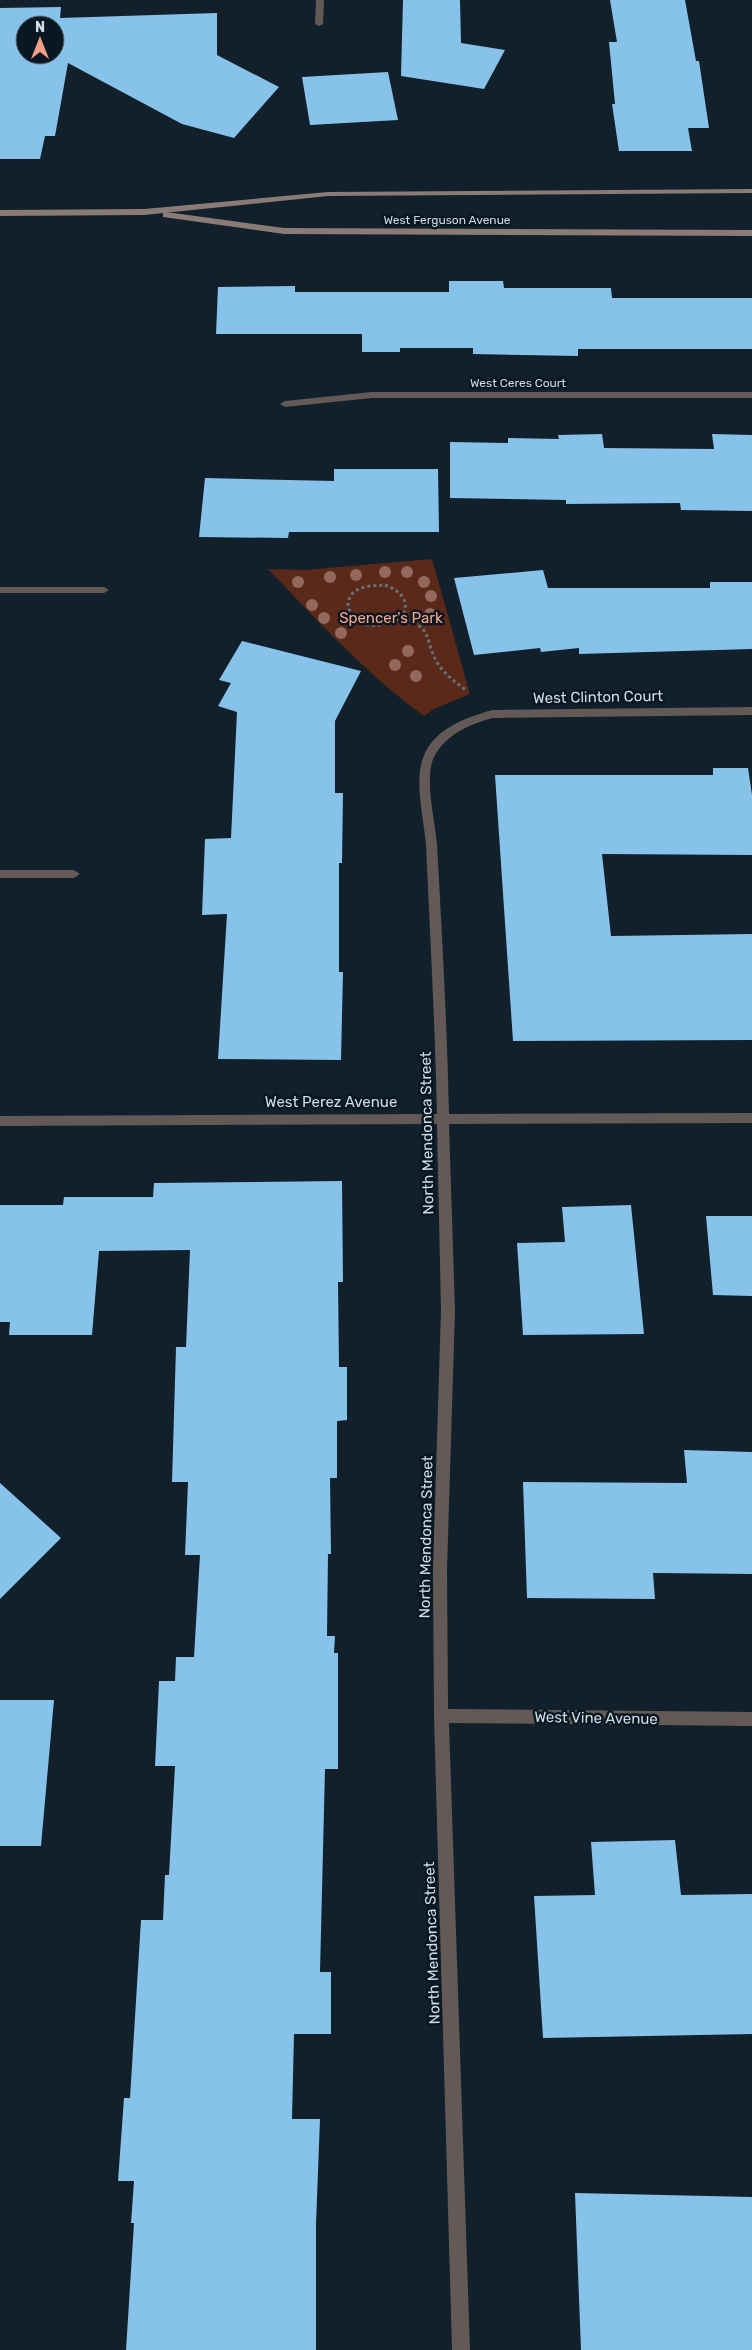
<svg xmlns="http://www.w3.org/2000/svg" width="752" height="2350" font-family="Rubik,sans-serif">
  <rect width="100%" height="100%" fill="#11202a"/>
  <path fill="#5b2919" d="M432 559 470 694 434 709 424 716C366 674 318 621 268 569L305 570Z"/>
  <g fill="#87c2ea" fill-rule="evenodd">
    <polygon points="403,0 460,0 461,43 505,50 484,89 401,76"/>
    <polygon points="610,0 685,0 696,61 699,61 709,128 688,128 692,151 619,151 612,104 615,104 609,42 617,42"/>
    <path d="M61 7 60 18 217 13V55L279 87 234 138 182 124 68 63 55 136H45L40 159H0V8ZM25 25H55V55H25Z"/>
    <polygon points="388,72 398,120 310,125 302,77"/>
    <polygon points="449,281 503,281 504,288 611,288 612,298 752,298 752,349 578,349 578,356 473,354 473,348 400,348 400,352 362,352 362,334 216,334 218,287 295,286 295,292 449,292"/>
    <polygon points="602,434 604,448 714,449 712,434 752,435 752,511 681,510 680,503 566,504 566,500 450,498 450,442 508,443 508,438 559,439 558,435"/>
    <polygon points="334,469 438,469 439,532 289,532 288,538 199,537 205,478 334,481"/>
    <polygon points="543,570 548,588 710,588 710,582 752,582 752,649 579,654 579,648 541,652 540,648 474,655 454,578"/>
    <polygon points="242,641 361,671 335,721 335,793 343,793 342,863 339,863 339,972 343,972 341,1060 218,1059 227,914 202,915 205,839 231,838 237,712 218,706 231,683 219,680"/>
    <polygon points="713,768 748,768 752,795 752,855 602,854 611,936 752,934 752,1040 513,1041 495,775 713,775"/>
    <polygon points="342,1181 343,1282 338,1282 339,1367 347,1367 347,1420 337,1421 337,1478 330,1478 331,1554 328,1554 327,1636 335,1636 334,1653 338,1653 338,1769 325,1769 320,1972 331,1972 331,2034 294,2034 292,2119 320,2119 316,2224 316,2350 126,2350 134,2223 131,2223 134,2181 118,2181 124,2098 130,2098 141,1920 163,1920 165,1875 169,1875 175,1766 155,1766 159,1681 175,1681 176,1657 194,1657 200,1555 185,1555 188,1482 172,1482 176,1347 186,1347 190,1250 99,1251 92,1335 9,1335 10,1322 0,1322 0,1205 63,1205 64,1197 153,1197 154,1183"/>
    <polygon points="631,1205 644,1334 523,1335 517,1243 565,1242 562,1207"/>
    <polygon points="706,1216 752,1216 752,1296 713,1295"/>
    <polygon points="684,1450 752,1452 752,1574 653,1573 655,1599 527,1598 523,1482 687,1483"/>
    <polygon points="0,1483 61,1538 0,1599"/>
    <polygon points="0,1700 54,1700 41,1846 0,1846"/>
    <polygon points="675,1840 681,1895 752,1894 752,2034 543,2038 534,1896 595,1895 591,1842"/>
    <polygon points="575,2193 752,2197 752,2350 581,2350"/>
  </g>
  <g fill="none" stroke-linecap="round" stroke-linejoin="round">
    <g stroke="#65727b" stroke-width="3" stroke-dasharray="3 3" stroke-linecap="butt">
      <path d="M385 585C401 591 411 601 402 618 391 622 380 627 368 625 355 622 341 607 352 594 360 585 374 586 385 585Z"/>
      <path d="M402 618C434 627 424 641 438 664 445 675 457 683 467 691"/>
    </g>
    <g fill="#635a57" fill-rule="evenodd">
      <polygon points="0,587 104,587 109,590 104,593 0,593"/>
      <polygon points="0,870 74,870 80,874 74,878 0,878"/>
    </g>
    <g fill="#635a57" fill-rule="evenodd">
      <polygon points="316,0 324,0 323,24 319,26 315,24"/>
      <polygon points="372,392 752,392 752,398 372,398 285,407 280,404 285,401"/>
      <path d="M752 707V715L492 718C469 725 446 734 434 757 424 777 435 821 437 844 442 934 447 1024 449 1114L752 1113V1123L449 1124 455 1310 447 1569 448 1709 752 1712V1726L449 1723 470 2350H452L434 1716 433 1569 441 1310 437 1124 0 1126V1116L437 1114C435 1024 430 934 426 845 424 820 414 781 423 758 433 729 465 718 492 710Z"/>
    </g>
    <g fill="#8a7b77" fill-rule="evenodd">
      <polygon points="752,189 752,193 328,196 144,215 0,216 0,210 144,209 328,192"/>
      <polygon points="166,212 284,228 752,230 752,236 284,234 163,217 163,213"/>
    </g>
  </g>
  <g fill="#93695e">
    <circle cx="385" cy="572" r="6"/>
    <circle cx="407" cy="572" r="6"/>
    <circle cx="356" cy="575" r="6"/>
    <circle cx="330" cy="577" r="6"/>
    <circle cx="298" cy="582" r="6"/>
    <circle cx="424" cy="582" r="6"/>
    <circle cx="431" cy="596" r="6"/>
    <circle cx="312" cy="605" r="6"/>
    <circle cx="430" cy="614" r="6"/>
    <circle cx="324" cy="618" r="6"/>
    <circle cx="341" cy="633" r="6"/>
    <circle cx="408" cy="651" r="6"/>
    <circle cx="395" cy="665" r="6"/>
    <circle cx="416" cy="676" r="6"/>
  </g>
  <g text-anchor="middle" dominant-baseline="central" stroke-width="5" stroke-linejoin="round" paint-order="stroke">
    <g font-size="12" fill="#d2dce3" stroke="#081721">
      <text x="447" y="220">West Ferguson Avenue</text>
      <text x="518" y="383">West Ceres Court</text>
    </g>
    <g font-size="15" fill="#fea588" stroke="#081721">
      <text x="391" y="618">Spencer's Park</text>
    </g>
    <g font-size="15" fill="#d2dce3" stroke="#081721">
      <text transform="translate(598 697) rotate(-1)">West Clinton Court</text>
      <text x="331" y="1102">West Perez Avenue</text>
      <text transform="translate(427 1133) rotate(-91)">North Mendonca Street</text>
      <text transform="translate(426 1537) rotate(-89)">North Mendonca Street</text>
      <text transform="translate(596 1718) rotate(1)">West Vine Avenue</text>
      <text transform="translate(432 1943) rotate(-92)">North Mendonca Street</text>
    </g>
  </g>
  <g transform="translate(40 40)"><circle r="24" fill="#081721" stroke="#59666f"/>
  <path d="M0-4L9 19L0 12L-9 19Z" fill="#f39f84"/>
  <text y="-8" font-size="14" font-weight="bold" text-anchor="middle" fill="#d2dce3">N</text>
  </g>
</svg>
